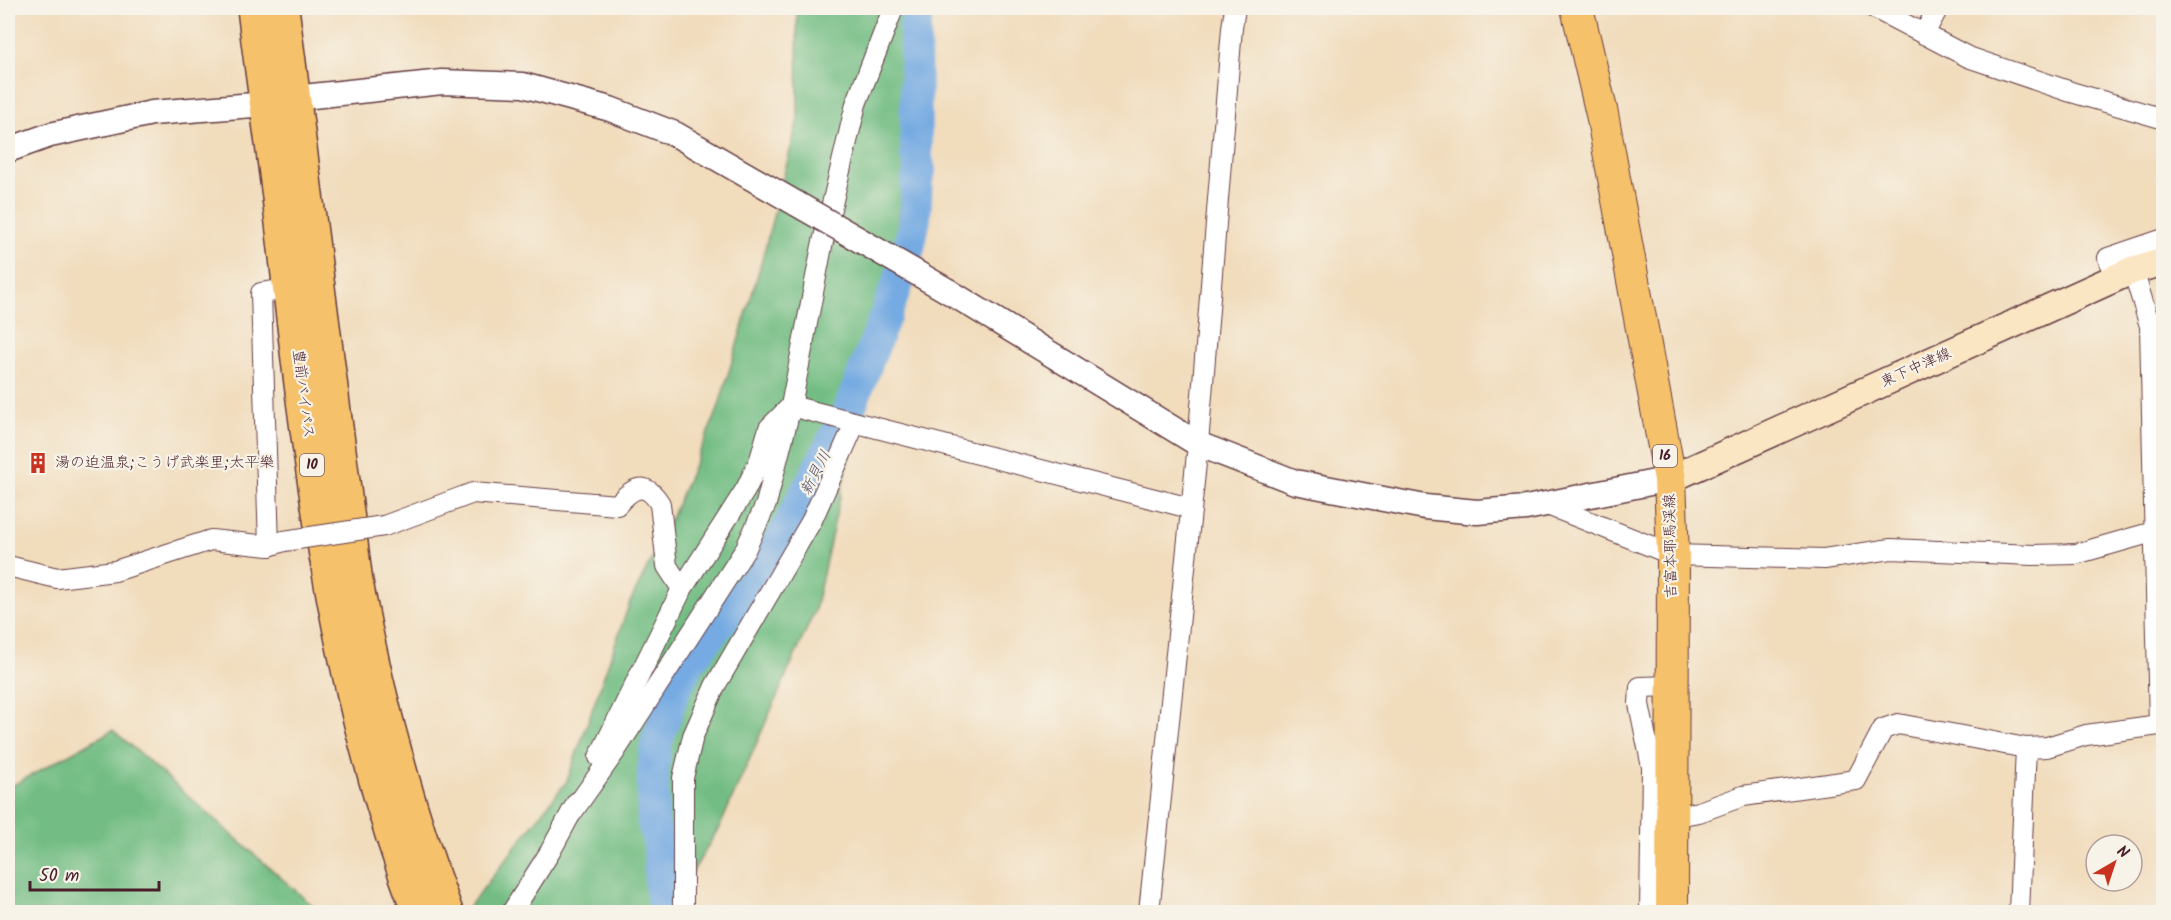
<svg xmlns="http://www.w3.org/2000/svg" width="2171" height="920" font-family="Kalam,'Klee One',sans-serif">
  <rect width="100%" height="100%" fill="#f7f3e8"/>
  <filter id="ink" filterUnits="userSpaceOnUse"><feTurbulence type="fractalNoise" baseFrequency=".0167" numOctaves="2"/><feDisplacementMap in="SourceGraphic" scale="12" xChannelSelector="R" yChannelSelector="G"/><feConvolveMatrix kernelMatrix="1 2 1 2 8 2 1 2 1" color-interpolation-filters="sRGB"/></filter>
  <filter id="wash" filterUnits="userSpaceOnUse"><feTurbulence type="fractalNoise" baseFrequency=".008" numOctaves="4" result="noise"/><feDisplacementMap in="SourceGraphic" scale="24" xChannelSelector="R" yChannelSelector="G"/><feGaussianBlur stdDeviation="1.35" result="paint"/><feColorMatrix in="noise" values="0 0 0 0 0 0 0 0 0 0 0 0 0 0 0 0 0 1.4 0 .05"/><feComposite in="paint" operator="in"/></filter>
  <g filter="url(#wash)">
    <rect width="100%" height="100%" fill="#f1dcbc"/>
    <g fill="#73bd84" stroke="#5e6e58" stroke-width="1.5">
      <polygon points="797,8 917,8 918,56 891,286 843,483 815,610 721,824 669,912 465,912 567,781 630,602 663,537 717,412 761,264 798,120"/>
      <polygon points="113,730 320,912 8,912 8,788"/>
    </g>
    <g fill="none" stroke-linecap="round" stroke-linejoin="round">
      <polyline stroke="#75aae2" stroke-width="32" points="664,912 660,883 659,845 653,822 653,771 656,744 675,689 691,660 760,572 783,536 849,410 906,262 915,218 917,179 920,171 916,155 915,27 919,8"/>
    </g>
  </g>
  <g filter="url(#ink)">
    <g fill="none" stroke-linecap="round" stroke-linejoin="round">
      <defs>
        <g id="minor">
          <polyline points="1874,8 1968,57 2071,92 2164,119"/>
          <polyline points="1924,34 1938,8"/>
          <polyline points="2115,278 2108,258 2164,239"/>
          <polyline points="791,406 1190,508"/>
          <polyline points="1545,504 1673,555 1824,559 1891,549 2033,555 2076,554 2153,532"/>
          <path d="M384 526 473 493 617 505C632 488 645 479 660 504L667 566 682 589"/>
          <polyline points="269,546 261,293 289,289"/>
          <polyline points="8,566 57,578 115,571 211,540 269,546 284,541"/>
          <polyline points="599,757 682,589 746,489 760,459 769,428 789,408"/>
          <polyline points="571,814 614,753 745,550 766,504 791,406 822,246 856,104 891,14 892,8"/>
          <polyline points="1671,817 1699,812 1743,796 1856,780 1883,729 1898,724 2026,748 2047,747 2086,735 2159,725 2150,326 2133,270"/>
          <polyline points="512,912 550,852 577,802"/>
          <polyline points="683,912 683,778 693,736 715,686 812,520 855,423"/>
          <polyline points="1149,912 1198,444 1232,28 1235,8"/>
          <polyline points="1650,912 1652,767 1639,704 1640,687 1672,686"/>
          <polyline points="2019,912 2026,748"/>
        </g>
        <g id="tertiary">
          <polyline points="8,150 50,135 152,113 267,104 294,98 442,82 523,85 610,109 675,134 797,204"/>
          <polyline points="948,291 1198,444 1295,482 1425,507 1477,512 1526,508 1670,479"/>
        </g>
        <polyline id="secondary" points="1670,479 2133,270 2164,262"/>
        <polyline id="primary" points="1577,8 1602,114 1670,479 1673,555 1672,912"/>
        <g id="trunk">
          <path d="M254 8C262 77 273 145 281 214 308 451 334 689 419 912"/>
          <path d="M282 8 356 582C377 695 406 804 446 912"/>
        </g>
      </defs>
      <use href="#minor" stroke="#633b41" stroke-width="22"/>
      <use href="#tertiary" stroke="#633b41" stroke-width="27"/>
      <use href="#secondary" stroke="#633b41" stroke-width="30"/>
      <use href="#primary" stroke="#633b41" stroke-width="34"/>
      <use href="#trunk" stroke="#633b41" stroke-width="36"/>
      <use href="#minor" stroke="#fff" stroke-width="20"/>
      <use href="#tertiary" stroke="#fff" stroke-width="24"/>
      <use href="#secondary" stroke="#fbe6c4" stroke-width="27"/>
      <use href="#primary" stroke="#f5c16b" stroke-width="32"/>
      <use href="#trunk" stroke="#f5c16b" stroke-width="33"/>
      <defs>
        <polyline id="minor-bridge" points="284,541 384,526"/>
        <polyline id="tertiary-bridge" points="797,204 948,291"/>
      </defs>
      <use href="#minor-bridge" stroke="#633b41" stroke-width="22" stroke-linecap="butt"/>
      <use href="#tertiary-bridge" stroke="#633b41" stroke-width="27" stroke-linecap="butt"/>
      <use href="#minor-bridge" stroke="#fff" stroke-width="20"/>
      <use href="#tertiary-bridge" stroke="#fff" stroke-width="24"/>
    </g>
  </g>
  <defs>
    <symbol id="building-bare" viewBox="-9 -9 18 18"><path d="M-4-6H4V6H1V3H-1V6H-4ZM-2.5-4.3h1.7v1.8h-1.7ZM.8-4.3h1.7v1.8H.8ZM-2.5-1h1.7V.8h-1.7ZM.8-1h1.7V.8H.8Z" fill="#c8321e" stroke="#f7f3e8" stroke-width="2.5" paint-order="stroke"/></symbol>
  </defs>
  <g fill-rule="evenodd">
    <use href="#building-bare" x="23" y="448" width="30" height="30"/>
  </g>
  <g text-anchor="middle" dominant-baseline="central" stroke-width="4.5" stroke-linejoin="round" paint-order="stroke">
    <g fill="#f7f3e8" stroke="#7e5f64" stroke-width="1.5">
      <rect x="1653" y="445" width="24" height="22" rx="4.5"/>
      <rect x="300" y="454" width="24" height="22" rx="4.5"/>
    </g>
    <g font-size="14" font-weight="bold" fill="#4a1f2b">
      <text x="1665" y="456">16</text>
      <text x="312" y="465">10</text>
    </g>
    <g font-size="15" fill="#4a1f2b" stroke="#f7f3e8">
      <text transform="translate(1916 368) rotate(-24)">東下中津線</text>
      <text transform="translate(303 394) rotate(83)">豊前バイパス</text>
      <text transform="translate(1671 546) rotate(-91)">吉富本耶馬渓線</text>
    </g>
    <g font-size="15" fill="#4a1f2b" stroke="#f7f3e8" text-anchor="start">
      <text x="55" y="463">湯の迫温泉;こうげ武楽里;太平樂</text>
    </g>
    <g font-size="16" font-style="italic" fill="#59506b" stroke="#f7f3e8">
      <text transform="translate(816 473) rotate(-62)">新貝川</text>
    </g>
  </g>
  <rect width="2171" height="920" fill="none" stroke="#f7f3e8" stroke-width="30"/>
  <g transform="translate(2114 863) rotate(39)"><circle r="28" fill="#f7f3e8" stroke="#b29e9c" stroke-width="1.5"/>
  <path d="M0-4.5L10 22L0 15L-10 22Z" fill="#c8321e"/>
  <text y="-9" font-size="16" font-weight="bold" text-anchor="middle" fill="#4a1f2b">N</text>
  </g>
  <path d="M30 881v9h129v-9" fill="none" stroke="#4a1f2b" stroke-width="3"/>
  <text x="39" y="881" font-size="18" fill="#4a1f2b" stroke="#f7f3e8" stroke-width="4.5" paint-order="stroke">50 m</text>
</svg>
